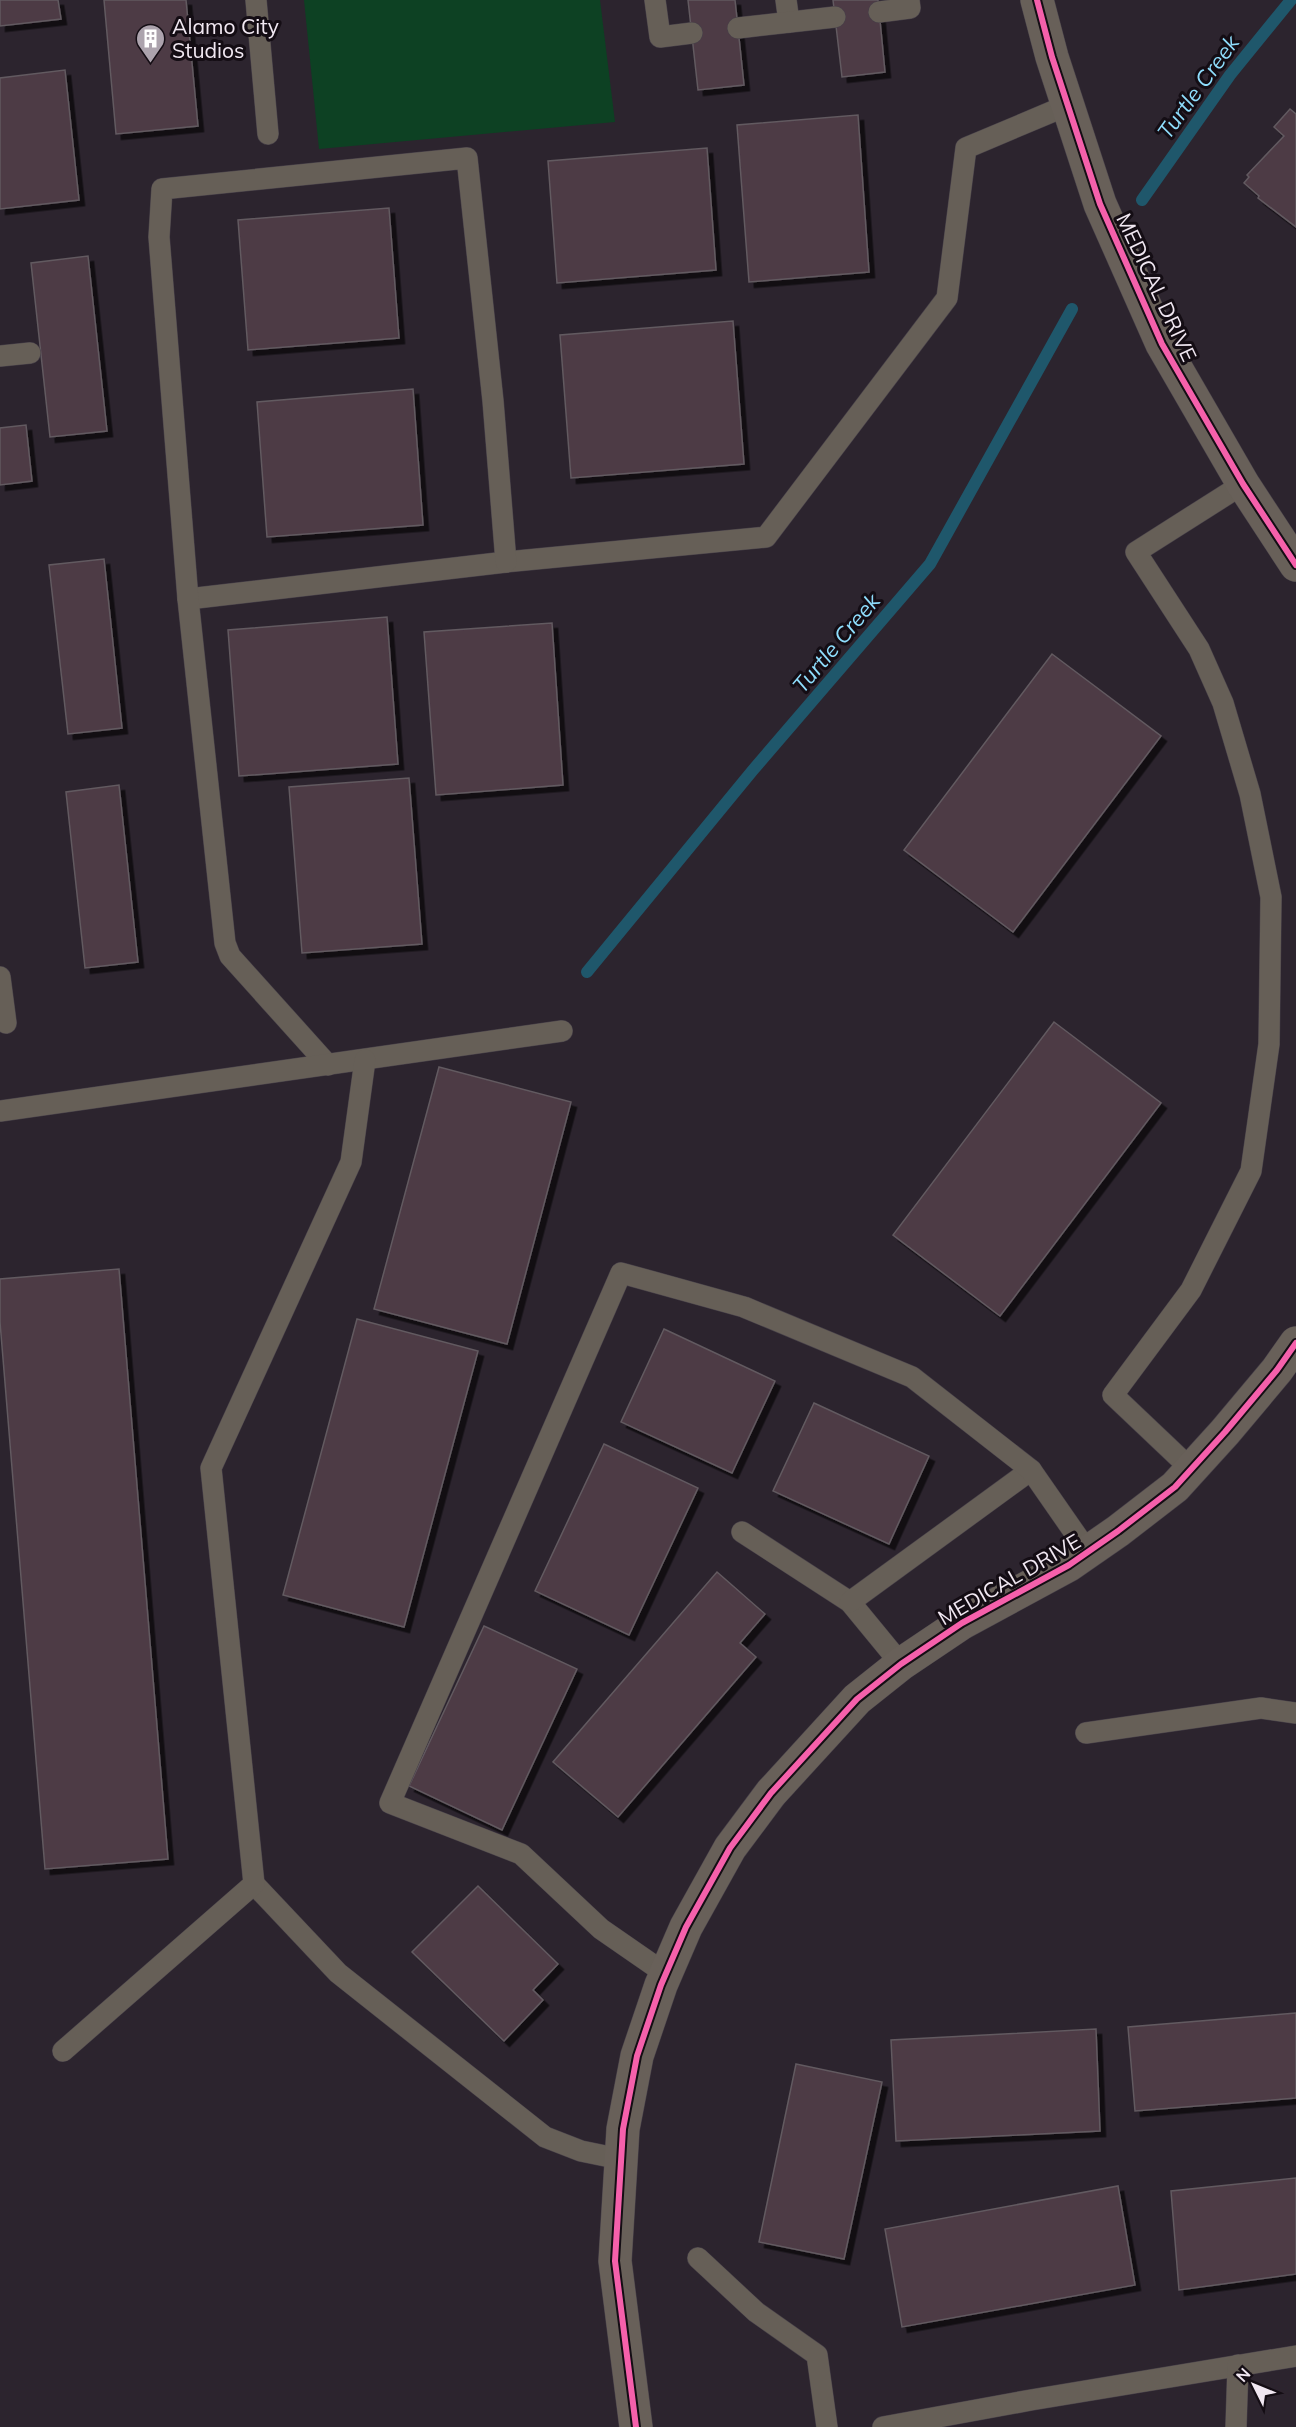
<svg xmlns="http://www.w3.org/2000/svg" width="1296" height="2427" font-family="Mulish,sans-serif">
  <defs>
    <filter id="shadow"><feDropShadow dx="5.5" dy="5.5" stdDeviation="0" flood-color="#0009"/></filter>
  </defs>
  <rect width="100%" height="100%" fill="#2c242e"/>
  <polygon fill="#0d4123" points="304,0 600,0 615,122 319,149"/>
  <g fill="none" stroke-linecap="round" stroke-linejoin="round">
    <g stroke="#1f576b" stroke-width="12">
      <polyline points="1142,200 1230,75 1291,0"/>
      <polyline points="587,972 753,770 930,564 1072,309"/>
    </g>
  </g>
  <g fill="#4d3a45" stroke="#625a60" stroke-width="1.5" filter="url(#shadow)">
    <polygon points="0,0 58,0 61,19 0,26"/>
    <polygon points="104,0 186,0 198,126 116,134"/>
    <polygon points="688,0 735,0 744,85 698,90"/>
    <polygon points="833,0 878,0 885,72 842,77"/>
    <polygon points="65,70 79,200 0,209 0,78"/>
    <polygon points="1290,109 1296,114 1296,227 1258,198 1259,196 1244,183 1249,177 1247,175 1284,136 1274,127"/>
    <polygon points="858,115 869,272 749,282 737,125"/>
    <polygon points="707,148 716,270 557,283 548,161"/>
    <polygon points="389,208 399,338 248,350 238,220"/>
    <polygon points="88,256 107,431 50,437 31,263"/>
    <polygon points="733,321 744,464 571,478 560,335"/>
    <polygon points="413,389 423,525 267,537 257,402"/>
    <polygon points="26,425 32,481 0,485 0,428"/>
    <polygon points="104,559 122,728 68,734 49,565"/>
    <polygon points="387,617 398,764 239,776 228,630"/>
    <polygon points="552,623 563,785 436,795 424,632"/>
    <polygon points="1052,654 1161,736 1013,932 904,850"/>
    <polygon points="409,778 422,944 302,953 289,787"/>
    <polygon points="119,785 138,962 85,968 66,792"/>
    <polygon points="1054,1022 1161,1103 1000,1316 893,1235"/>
    <polygon points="439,1067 571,1102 507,1344 374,1309"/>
    <polygon points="119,1269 168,1859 45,1869 0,1322 0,1279"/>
    <polygon points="357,1319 478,1351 404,1627 283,1595"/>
    <polygon points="664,1329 775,1381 732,1473 621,1422"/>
    <polygon points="814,1403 929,1456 889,1544 773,1491"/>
    <polygon points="604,1444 698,1488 629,1635 535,1591"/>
    <polygon points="717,1572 765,1614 740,1643 756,1657 618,1817 553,1762"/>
    <polygon points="484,1626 577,1669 502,1830 409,1786"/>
    <polygon points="478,1886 558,1964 533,1990 543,2000 504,2041 412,1952"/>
    <polygon points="1296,2013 1296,2098 1135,2111 1128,2027"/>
    <polygon points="1096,2029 1100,2131 896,2141 891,2040"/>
    <polygon points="796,2064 882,2082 844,2259 759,2242"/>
    <polygon points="1296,2178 1296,2274 1179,2290 1171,2191"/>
    <polygon points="1118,2186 1135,2285 902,2327 885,2229"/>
  </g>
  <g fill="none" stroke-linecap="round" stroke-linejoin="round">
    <defs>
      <g id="lane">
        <polyline points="256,0 268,134"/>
        <polyline points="655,0 660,37 692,33"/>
        <polyline points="786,0 789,22"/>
        <polyline points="879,12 910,8 909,0"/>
        <polyline points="738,28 835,17"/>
        <polyline points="0,356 30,353"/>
        <polyline points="188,599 506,562 766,537 947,298 966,148 1068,105"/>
        <polyline points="0,977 6,1023"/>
        <polyline points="328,1065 230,956 225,943 188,599 159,237 162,189 467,158 493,401 506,562"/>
        <polyline points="0,1111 562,1031"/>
        <polyline points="1191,1469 1113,1395 1191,1290 1251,1171 1269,1044 1271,897 1250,794 1223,703 1199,649 1136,552 1243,484"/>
        <polyline points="742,1532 850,1602 901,1664"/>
        <polyline points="850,1602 1031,1470"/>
        <polyline points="1086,1733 1261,1708 1296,1713"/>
        <polyline points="254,1884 338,1973 545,2137 581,2151 620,2159"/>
        <polyline points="666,1974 601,1929 521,1854 390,1803 621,1273 744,1307 912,1377 1031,1470 1088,1552"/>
        <polyline points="63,2051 254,1884 211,1468 351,1162 365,1060"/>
        <polyline points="698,2258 756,2312 817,2355 827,2427"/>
        <polyline points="883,2427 1031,2400 1296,2356"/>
        <polyline points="1236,2427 1238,2365"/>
      </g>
      <g id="secondary">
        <polyline points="1037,0 1052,57 1100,204 1162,344 1243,484 1296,565"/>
        <polyline points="636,2427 615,2261 623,2129 637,2056 661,1985 686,1927 730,1848 771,1793 857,1699 901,1664 962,1623 1069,1565 1118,1531 1175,1487 1225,1432 1277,1370 1296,1343"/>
      </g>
    </defs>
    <use href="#lane" stroke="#474049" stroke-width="22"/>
    <use href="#secondary" stroke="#474049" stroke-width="34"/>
    <use href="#lane" stroke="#665f57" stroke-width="21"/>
    <use href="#secondary" stroke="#686059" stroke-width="33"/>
    <defs>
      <g id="cycleway">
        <polyline points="1037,0 1052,57 1100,204 1162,344 1243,484 1296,565"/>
        <polyline points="636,2427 615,2261 623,2129 637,2056 661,1985 686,1927 730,1848 771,1793 857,1699 901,1664 962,1623 1069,1565 1118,1531 1175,1487 1225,1432 1277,1370 1296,1343"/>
      </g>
    </defs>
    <use href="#cycleway" stroke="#140d14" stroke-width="10"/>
    <use href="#cycleway" stroke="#f560ab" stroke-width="6"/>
  </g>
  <defs>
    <symbol id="building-pin" viewBox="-11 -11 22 30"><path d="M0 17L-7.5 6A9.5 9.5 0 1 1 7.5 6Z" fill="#aca3ad" stroke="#140d14"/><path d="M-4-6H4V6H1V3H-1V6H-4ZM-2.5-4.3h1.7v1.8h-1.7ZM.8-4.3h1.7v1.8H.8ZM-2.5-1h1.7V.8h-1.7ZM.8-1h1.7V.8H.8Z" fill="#fff"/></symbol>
  </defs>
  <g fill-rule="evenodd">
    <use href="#building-pin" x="134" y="22" width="33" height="45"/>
  </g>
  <g text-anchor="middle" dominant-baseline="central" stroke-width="6" stroke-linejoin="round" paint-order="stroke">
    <g font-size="21" fill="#f1e8f2" stroke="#140d14" text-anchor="start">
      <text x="172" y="26">Alamo City<tspan x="172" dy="24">Studios</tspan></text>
    </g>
    <g font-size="21" fill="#f1e8f2" stroke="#140d14">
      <text transform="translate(1157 287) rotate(65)">MEDICAL DRIVE</text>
      <text transform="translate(1009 1579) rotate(-30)">MEDICAL DRIVE</text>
    </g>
    <g font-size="22" font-style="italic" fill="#8fdefd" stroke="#140d14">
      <text transform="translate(1198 87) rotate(-54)">Turtle Creek</text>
      <text transform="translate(836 643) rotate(-50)">Turtle Creek</text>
    </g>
  </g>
  <g transform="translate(1254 2385) rotate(313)" stroke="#140d14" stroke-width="4.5" paint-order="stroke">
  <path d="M0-4.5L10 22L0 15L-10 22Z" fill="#f1e8f2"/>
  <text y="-9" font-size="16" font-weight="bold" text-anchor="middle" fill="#f1e8f2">N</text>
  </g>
</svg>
